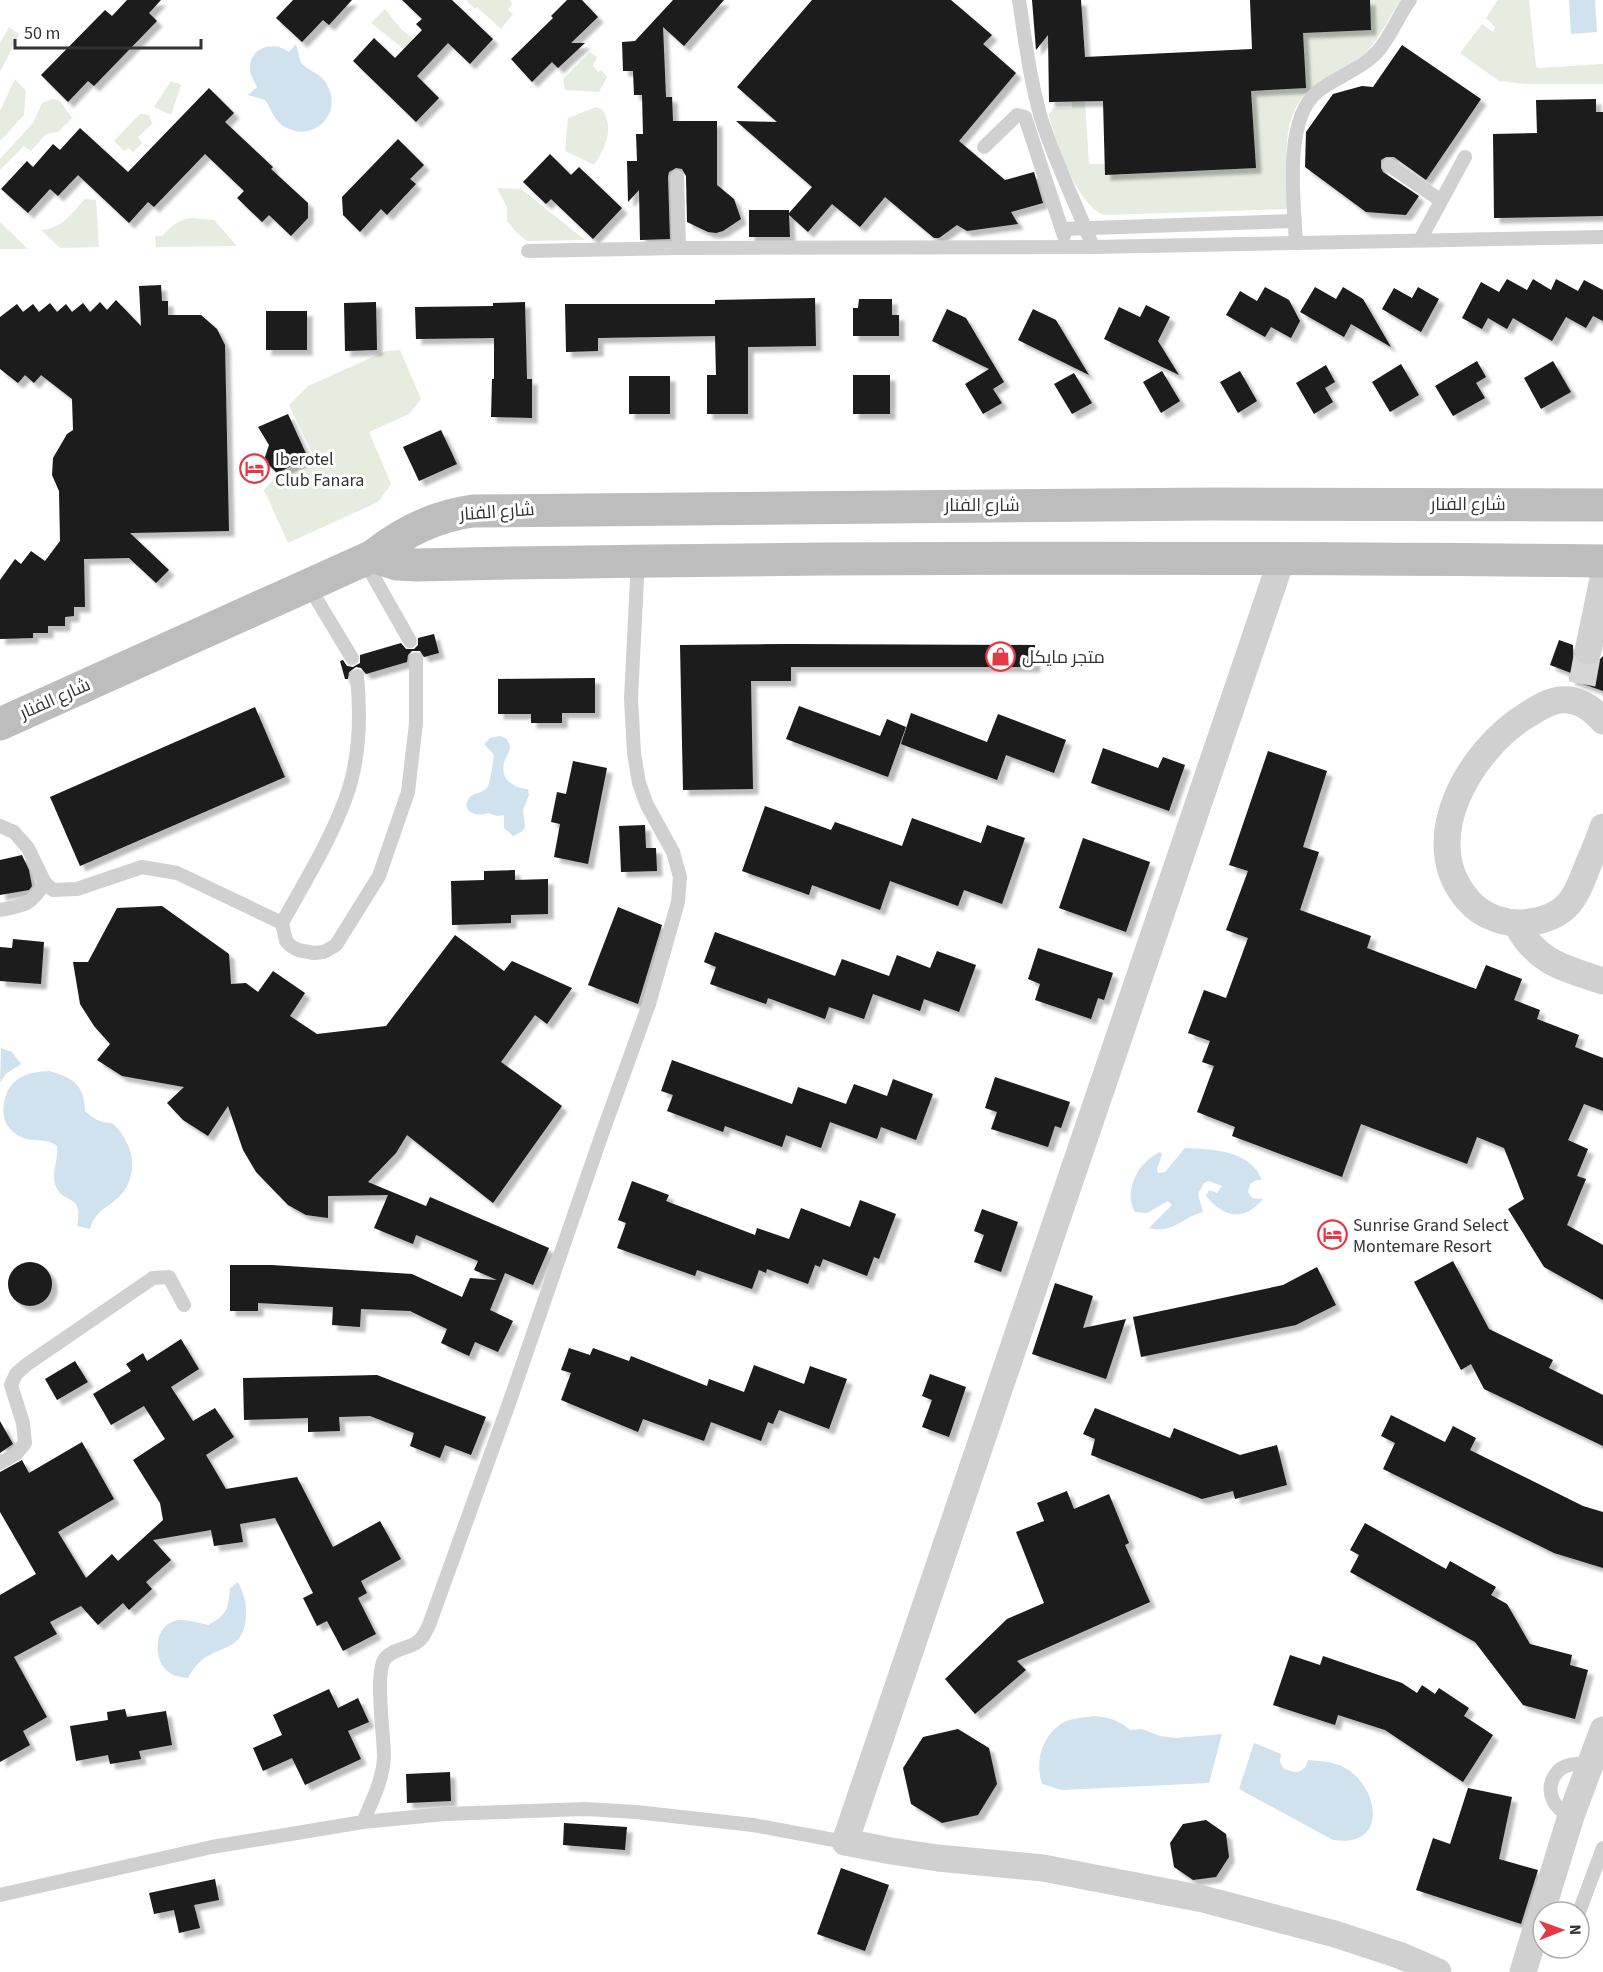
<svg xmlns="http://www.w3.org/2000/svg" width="1603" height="1972" font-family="'Source Sans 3',Cairo,sans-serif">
  <defs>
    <filter id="shadow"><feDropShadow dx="5.5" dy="5.5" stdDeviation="1.5" flood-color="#0004"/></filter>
  </defs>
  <rect width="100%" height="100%" fill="#fff"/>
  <g fill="#e6ecdf">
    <polygon points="466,0 510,0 512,4 508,10 513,14 501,29 477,7 475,9"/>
    <path d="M1370 0H1402C1388 17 1381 38 1365 53 1351 66 1331 74 1315 85 1276 114 1288 167 1289 209L1104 215C1077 205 1055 141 1049 115L1053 108H1072V102H1085L1089 164H1105L1106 175 1256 168 1251 90 1305 88 1303 33 1371 30Z"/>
    <polygon points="1498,0 1529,0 1536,67 1539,68 1603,64 1603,84 1526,84 1499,81 1460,53 1482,24 1493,32 1495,27 1486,18"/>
    <polygon points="385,9 400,28 416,42 410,54 371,23"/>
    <polygon points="9,27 19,34 0,72 0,43"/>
    <polygon points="590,52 597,57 593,66 598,72 601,70 607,77 599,92 565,90 563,79"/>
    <polygon points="15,79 26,91 24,115 0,141 0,111"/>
    <polygon points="171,81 181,85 171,115 154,107"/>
    <polygon points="52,99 59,100 72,118 58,132 46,134 31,151 24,146 0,170 0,159 33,123 42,103"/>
    <path d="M596 107 602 109C615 129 605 148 594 165L565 151 568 118Z"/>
    <polygon points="140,114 149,115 152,124 138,137 142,143 133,152 129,148 124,151 114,141"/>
    <polygon points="497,188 521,189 585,240 527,241 516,232 507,221 507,207"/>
    <path d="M85 199 96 200 99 247 60 248 41 230C63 228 70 215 85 199Z"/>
    <path d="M192 218 214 220 237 246 156 247 155 236H162C171 227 178 219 192 218Z"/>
    <polygon points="0,222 28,249 0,249"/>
    <polygon points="400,350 421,399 409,414 369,432 391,484 378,502 288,543 264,490 277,475 314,457 289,405 308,386 386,351"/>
  </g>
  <g fill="#cfe2ee">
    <polygon points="1569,0 1595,0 1597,32 1571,34"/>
    <path d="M296 44 301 63C309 71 321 74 326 83 345 113 313 145 283 126 274 120 271 108 265 100L248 95 257 87C254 81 250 75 250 69 249 47 274 40 289 52Z"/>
    <path d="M500 736 507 739 510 746C510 753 507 754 505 760 498 777 513 789 528 789L529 795 523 810 525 827 523 831 513 836 504 828V815L497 816 488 813C479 817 461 813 468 800 472 791 486 795 489 783 491 778 493 761 494 755L484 744 490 738Z"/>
    <polygon points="1,1048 12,1052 21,1064 7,1073 0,1082"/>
    <path d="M49 1071C72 1077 85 1085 85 1111 94 1119 100 1123 112 1123 131 1140 140 1168 124 1191 113 1207 96 1207 90 1229L77 1226C85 1192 62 1206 55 1184 51 1171 59 1160 57 1146 46 1137 34 1143 21 1137 1 1127 0 1108 8 1090 18 1074 32 1072 49 1071Z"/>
    <path d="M1185 1148C1213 1149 1250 1150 1262 1180H1256L1250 1184 1248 1192 1252 1198 1263 1199C1243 1222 1225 1218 1206 1196L1209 1190 1217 1193 1222 1186 1209 1181 1204 1183 1198 1194 1203 1212C1181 1218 1173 1234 1149 1228L1172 1205 1168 1201 1147 1213 1135 1212C1123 1191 1138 1162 1160 1152L1162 1154 1157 1169 1158 1173 1165 1172Z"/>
    <path d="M238 1582C244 1594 247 1604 246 1618 243 1647 227 1645 206 1657 198 1662 192 1670 188 1678 180 1677 172 1676 166 1670 154 1658 154 1629 172 1622 183 1617 197 1623 208 1625 228 1615 228 1608 230 1588Z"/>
    <path d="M1093 1716C1109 1717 1119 1720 1130 1730L1142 1729 1160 1736 1176 1738 1222 1734 1209 1783 1062 1790 1042 1784C1035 1763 1041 1737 1061 1724 1069 1718 1084 1718 1093 1716Z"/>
    <path d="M1254 1743 1281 1754 1280 1762 1283 1768C1294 1774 1305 1774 1308 1760 1317 1761 1327 1761 1336 1764 1378 1777 1393 1849 1333 1840L1239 1789Z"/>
  </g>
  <g fill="#1a1a1a" filter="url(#shadow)">
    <polygon points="127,0 161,0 149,13 157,21 94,86 88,81 68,102 41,75 105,10 112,16"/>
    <polygon points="293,0 352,0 329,25 323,20 302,42 276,18"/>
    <polygon points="402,0 452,0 493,39 470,64 448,43 417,76 439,98 416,122 353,61 374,38 395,58 422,30 416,24 422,19"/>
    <polygon points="567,0 582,0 598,17 571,43 585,43 558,68 552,62 532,82 511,59 553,18 551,16"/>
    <polygon points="673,0 724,0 684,46 663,27 666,97 672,97 673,121 717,121 717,185 734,199 741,219 723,231 716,233 708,232 687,222 686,176 682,169 676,168 669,172 668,177 670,239 640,240 639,190 628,202 627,161 637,161 636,134 643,134 642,95 634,95 633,71 623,71 622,42 635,41"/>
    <polygon points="812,0 951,0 992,35 983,44 1016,73 959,141 1005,180 1034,172 1043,203 1011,212 1018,224 967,231 957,225 939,238 934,238 885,197 860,227 832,204 808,232 789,215 790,237 749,237 749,210 789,210 789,213 812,187 736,121 777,122 737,87"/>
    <polygon points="1032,0 1081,0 1085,57 1252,49 1250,0 1370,0 1371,30 1303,33 1306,88 1251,91 1256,168 1105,175 1103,101 1049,102 1048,35 1036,50"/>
    <polygon points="1402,45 1481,99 1426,180 1394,157 1386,157 1381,160 1381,168 1383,172 1419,196 1406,215 1366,212 1305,167 1306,132 1333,94 1362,86 1373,87"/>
    <polygon points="209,88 234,113 225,122 273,167 271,169 308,203 308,218 291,236 269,215 262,222 237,198 244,191 205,154 154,207 148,202 129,223 78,175 58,196 50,189 28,213 1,189 27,161 33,167 53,144 60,150 80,128 128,172"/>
    <polygon points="1596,99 1596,112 1603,112 1603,216 1494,218 1493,134 1537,133 1536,100"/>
    <polygon points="398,139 424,165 410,179 416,184 387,215 381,209 360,232 343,215 342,197"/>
    <polygon points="550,154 571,175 579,167 622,208 593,239 551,199 546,204 523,182"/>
    <polygon points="1507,279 1527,290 1533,279 1551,290 1556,279 1578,291 1584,280 1603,290 1603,321 1593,316 1586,328 1566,317 1552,341 1513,318 1507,329 1488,318 1482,329 1462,318 1481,282 1499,292"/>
    <polygon points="161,285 162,301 168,301 168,315 201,315 217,329 225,345 229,531 130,533 169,570 156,583 129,558 84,559 85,607 74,607 74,616 65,617 65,626 48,626 48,633 33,633 33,638 0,639 0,580 15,559 21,564 31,551 45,561 60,541 59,491 52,475 53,458 67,434 73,430 72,399 41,375 34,383 25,375 18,383 0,369 0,317 17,304 23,312 33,304 39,312 50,303 57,312 66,304 72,312 83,303 90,312 100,302 107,310 116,300 141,326 139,286"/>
    <polygon points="1265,287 1289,300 1300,321 1291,338 1271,327 1265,337 1226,315 1240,291 1257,301"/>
    <polygon points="1315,287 1336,299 1343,287 1363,299 1391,347 1351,324 1344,337 1300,312"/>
    <polygon points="1418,287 1439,299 1421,332 1382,309 1394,288 1412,298"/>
    <polygon points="815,298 816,346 748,347 748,414 707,414 707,375 716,375 715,336 598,338 598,351 566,352 565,304 715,304 715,300"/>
    <polygon points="859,299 892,299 892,315 899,315 899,336 853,336 853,308 858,308"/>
    <polygon points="376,302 377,350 345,351 344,303"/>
    <polygon points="525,302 527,379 532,379 532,418 491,417 492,379 494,379 494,338 416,339 415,307 493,306 493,303"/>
    <polygon points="1146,305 1170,317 1158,341 1179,375 1104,339 1119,307 1140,317"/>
    <polygon points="947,309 966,318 1004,382 993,389 1002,403 983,414 965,384 989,369 932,341"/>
    <polygon points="1033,309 1056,320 1089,375 1018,340"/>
    <rect x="266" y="311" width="41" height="39"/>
    <polygon points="1477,361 1486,377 1476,383 1485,398 1453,416 1435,386"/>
    <polygon points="1553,361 1571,392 1541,409 1524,378"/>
    <polygon points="1401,364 1419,395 1390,412 1372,382"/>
    <polygon points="1326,365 1335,382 1325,388 1333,402 1314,414 1296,383"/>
    <polygon points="1162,371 1180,401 1161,413 1143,382"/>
    <polygon points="1240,371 1257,401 1238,413 1220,382"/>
    <polygon points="1074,373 1092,403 1072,414 1054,384"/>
    <rect x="853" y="375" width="37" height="39"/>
    <rect x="629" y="376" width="41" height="38"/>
    <polygon points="288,414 308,458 277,473 264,460 269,445 258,427"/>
    <polygon points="441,430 457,464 419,481 403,447"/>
    <polygon points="434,634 439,653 424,657 420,651 412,651 408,655 407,662 366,674 361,668 356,667 349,672 348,679 345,679 340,661 343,660 347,666 353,667 360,663 360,655 401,643 406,649 414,649 418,645 418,638"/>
    <polygon points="1559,640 1573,645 1573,656 1578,663 1584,666 1593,666 1603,656 1603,691 1569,679 1571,673 1550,665"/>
    <polygon points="791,644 1035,645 1035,667 791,667 791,681 751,681 753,789 683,790 680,645"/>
    <polygon points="595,678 595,713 562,713 562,723 531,723 531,714 498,714 498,679"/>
    <polygon points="799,706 880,736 887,719 906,727 888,777 786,739"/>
    <polygon points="255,707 285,777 80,866 50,797"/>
    <polygon points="911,713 987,742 998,714 1066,740 1054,773 1006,755 997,780 901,744"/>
    <polygon points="1103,748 1158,768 1163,757 1185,765 1169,811 1091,783"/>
    <polygon points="1268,751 1327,771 1303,847 1319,852 1300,910 1371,936 1367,948 1476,989 1486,965 1522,979 1514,1000 1540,1010 1537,1019 1579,1035 1575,1047 1603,1058 1603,1111 1584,1104 1568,1140 1588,1149 1577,1176 1586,1179 1567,1225 1603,1245 1603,1300 1544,1267 1508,1209 1524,1199 1504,1148 1477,1137 1467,1164 1361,1124 1342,1177 1232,1136 1235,1127 1197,1112 1214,1066 1202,1062 1210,1041 1188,1033 1204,990 1226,998 1248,938 1226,930 1248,871 1229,865"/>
    <polygon points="573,761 607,768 588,864 554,857 560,824 551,822 557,792 566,794"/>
    <polygon points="765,806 831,830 835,822 902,846 912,818 981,843 987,825 1025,838 1002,904 964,890 958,906 890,881 880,910 812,885 809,895 742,871"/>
    <polygon points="645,825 646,848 656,848 657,871 621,872 619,826"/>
    <polygon points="1083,838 1150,862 1126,932 1059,908"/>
    <polygon points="22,855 29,870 32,886 29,890 0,895 0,860"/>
    <polygon points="515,870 515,880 548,879 548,914 511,915 511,923 452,925 451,881 484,880 484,871"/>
    <polygon points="162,906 229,954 231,984 246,983 258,992 273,971 305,993 290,1016 317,1034 386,1026 455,935 504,971 512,961 572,988 547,1024 535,1015 501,1062 562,1106 493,1203 407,1135 396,1153 368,1182 426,1206 430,1197 549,1248 533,1285 505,1273 490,1310 513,1321 498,1352 475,1342 469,1356 441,1343 447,1329 410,1311 361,1309 360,1327 332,1325 333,1307 258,1303 258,1311 230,1311 230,1265 272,1265 412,1274 462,1297 470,1278 497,1280 474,1270 478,1261 416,1235 413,1244 374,1228 388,1195 328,1196 328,1218 306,1215 288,1205 256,1172 243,1150 228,1106 208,1136 183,1120 167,1103 184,1087 122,1076 97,1060 110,1044 94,1026 80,1004 73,962 88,962 117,908"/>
    <polygon points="618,907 662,925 638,1004 588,985"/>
    <polygon points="715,932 835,976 842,959 889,976 897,955 930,968 937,951 976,965 959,1012 924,999 920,1011 873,994 864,1019 829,1007 825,1019 768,998 766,1004 710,984 716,967 704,962"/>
    <polygon points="13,939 44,942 41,984 0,981 0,947 12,948"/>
    <polygon points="1038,948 1113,973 1104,1000 1098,998 1091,1019 1035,1000 1040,984 1028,979"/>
    <polygon points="672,1060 792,1104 798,1087 846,1104 854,1084 887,1096 893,1079 933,1094 916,1140 881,1127 877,1139 830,1122 821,1148 786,1135 782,1147 725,1126 723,1132 667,1111 673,1095 661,1091"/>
    <polygon points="995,1077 1070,1102 1061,1128 1055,1126 1048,1147 991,1129 997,1112 985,1108"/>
    <polygon points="632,1181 669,1195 666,1201 755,1235 757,1228 789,1239 801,1208 850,1227 860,1200 896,1214 879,1259 874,1257 867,1276 823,1259 820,1267 815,1265 808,1284 767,1269 766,1273 759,1270 752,1289 697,1270 695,1276 617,1248 626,1223 618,1220"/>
    <polygon points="982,1209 1018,1222 1001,1272 974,1262 984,1235 974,1231"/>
    <polygon points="1453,1261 1489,1329 1553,1360 1549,1368 1603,1395 1603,1446 1484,1389 1471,1364 1461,1370 1414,1282"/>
    <circle cx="30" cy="1284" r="22"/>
    <polygon points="1317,1267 1336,1305 1296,1325 1141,1357 1133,1317 1283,1285"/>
    <polygon points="1055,1283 1093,1296 1083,1328 1126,1319 1106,1379 1032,1354"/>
    <polygon points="181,1339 199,1369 171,1387 193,1421 215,1408 234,1437 206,1455 226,1489 297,1477 333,1547 380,1521 401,1559 361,1581 367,1593 358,1598 376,1634 343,1651 327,1621 317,1626 303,1598 313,1593 275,1518 240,1524 243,1542 214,1546 211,1530 153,1540 171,1560 146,1582 152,1589 129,1610 123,1603 98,1625 81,1606 50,1622 57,1634 14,1657 47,1717 23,1731 30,1745 0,1762 0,1595 36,1574 0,1512 0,1472 22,1460 29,1473 82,1442 114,1499 58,1532 86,1578 112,1554 118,1561 163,1520 160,1503 133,1460 165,1439 144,1406 111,1425 93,1394 131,1371 126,1364 143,1353 147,1361"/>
    <polygon points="569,1348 590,1355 593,1348 629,1361 631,1356 707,1386 709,1379 744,1392 754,1365 804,1384 810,1366 847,1379 829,1429 779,1410 773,1424 768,1422 761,1441 711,1422 704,1441 643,1419 638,1432 561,1400 571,1373 561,1370"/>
    <polygon points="75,1361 88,1382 57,1400 45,1379"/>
    <polygon points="930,1374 966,1387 949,1437 922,1427 932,1400 922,1396"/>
    <polygon points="377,1375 486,1417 471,1455 445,1445 440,1458 410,1446 414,1433 370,1416 339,1417 340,1431 308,1432 308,1418 244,1420 243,1378"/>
    <polygon points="1095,1408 1170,1438 1174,1428 1240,1455 1277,1445 1287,1485 1235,1499 1233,1491 1202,1499 1091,1455 1095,1439 1083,1434"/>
    <polygon points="1391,1415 1445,1442 1453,1426 1476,1438 1470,1450 1583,1506 1603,1512 1603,1568 1554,1553 1383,1469 1395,1443 1381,1436"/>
    <polygon points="0,1421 13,1444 0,1453"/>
    <polygon points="1067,1491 1074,1509 1109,1494 1129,1543 1125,1545 1150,1602 1017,1661 1026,1670 975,1714 945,1679 1007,1619 1044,1603 1016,1532 1044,1521 1037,1503"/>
    <polygon points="1365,1523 1446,1569 1450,1561 1496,1587 1491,1595 1507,1604 1530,1644 1572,1655 1570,1665 1588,1670 1575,1719 1523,1705 1475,1642 1350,1572 1359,1555 1350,1550"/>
    <polygon points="1290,1655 1320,1665 1323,1656 1402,1683 1417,1693 1422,1685 1435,1694 1439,1688 1469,1708 1464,1716 1493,1735 1463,1782 1385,1730 1338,1715 1335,1725 1273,1705"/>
    <polygon points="329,1689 338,1708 358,1698 369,1722 348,1731 361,1759 305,1785 292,1758 263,1771 253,1748 282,1735 273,1715"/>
    <polygon points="125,1709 127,1717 166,1711 172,1745 139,1751 141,1759 110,1764 108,1755 76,1761 70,1726 108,1720 107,1712"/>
    <polygon points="958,1729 989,1748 997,1784 978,1815 942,1823 911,1804 903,1768 923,1737"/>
    <polygon points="450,1772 451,1801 407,1803 406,1774"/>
    <polygon points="1468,1788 1512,1797 1499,1859 1538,1870 1521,1924 1416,1890 1433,1838 1450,1844"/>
    <polygon points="1206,1820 1226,1834 1229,1857 1216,1877 1193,1880 1174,1867 1170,1843 1183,1824"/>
    <polygon points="564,1823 627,1827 625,1850 563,1845"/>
    <polygon points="841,1868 889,1885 865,1951 817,1934"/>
    <polygon points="215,1879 219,1900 194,1905 200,1928 179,1933 174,1910 154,1914 149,1893"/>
  </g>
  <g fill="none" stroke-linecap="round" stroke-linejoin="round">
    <polyline stroke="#d6d6d6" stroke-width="27" stroke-dasharray="27 14" stroke-linecap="butt" points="1582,684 1588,651"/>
    <g stroke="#d0d0d0" stroke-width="14">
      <path d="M1019 0C1025 39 1030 80 1041 118 1055 162 1076 204 1093 247"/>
      <polyline points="984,147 1017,115 1025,117 1064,236"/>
      <polyline points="1389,165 1440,200"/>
      <polyline points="677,177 679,248"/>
      <polyline points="1062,229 1295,221"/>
      <polyline points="1420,240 1465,157"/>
      <path d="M1296 243C1294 202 1283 121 1317 92 1336 77 1362 69 1378 51 1391 36 1398 16 1410 0"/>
      <polyline points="528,251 679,248 1093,247 1603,237"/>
      <polyline points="364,560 410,641"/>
      <polyline points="308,585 352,658"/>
      <path d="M357 676C361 717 360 761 345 800 329 843 304 883 282 923L286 941 291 946 298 950 314 953 324 952 336 945 379 876 408 792 416 723V659"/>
      <polyline points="0,826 14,832 28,848 45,883 53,890 77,889 142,867 177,873 282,923"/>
      <path d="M0 910C26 905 29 906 45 883"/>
      <polyline points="0,1463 16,1454 25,1443 23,1423 11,1385 16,1374 26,1365 153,1278 169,1277 184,1305"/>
      <path d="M1571 1816C1533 1800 1553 1752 1590 1767"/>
      <polyline points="363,1822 445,1814 585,1809 636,1812 753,1825 845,1842"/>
      <path d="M0 1895 212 1847 363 1822C372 1801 383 1780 384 1757 384 1736 375 1676 384 1660 390 1650 406 1649 416 1643 423 1639 426 1631 429 1625L507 1409 602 1134 649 1004 678 902 680 877 673 852 647 805 639 783 634 753 631 698 638 560"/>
      <polyline points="1579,1912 1603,1848"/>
      <polyline points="1565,1949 1565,1948"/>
    </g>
    <g stroke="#d0d0d0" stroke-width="27">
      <polyline points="1282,558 845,1842 891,1851 938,1858 1043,1868 1203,1899 1335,1934 1399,1955 1438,1972"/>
      <polyline points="1588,651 1603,579"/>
      <path d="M1603 721C1594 711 1584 702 1569 700 1553 698 1540 707 1527 715 1470 750 1416 841 1468 900 1482 917 1508 926 1530 922 1568 917 1576 897 1588 865 1593 853 1599 840 1603 827"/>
      <path d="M1516 923C1536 963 1564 968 1603 981"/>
      <polyline points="1523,1972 1571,1816 1603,1730"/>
    </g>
    <g stroke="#bdbdbd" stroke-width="33">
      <path d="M373 556 397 564 417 565C812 556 1208 557 1603 561"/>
      <path d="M0 724 373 556C403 532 435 516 473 511L1214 504 1603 505"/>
    </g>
  </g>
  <defs>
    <symbol id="hotel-ring" viewBox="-11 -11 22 22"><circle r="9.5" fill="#fff" stroke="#e63946" stroke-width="1.5"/><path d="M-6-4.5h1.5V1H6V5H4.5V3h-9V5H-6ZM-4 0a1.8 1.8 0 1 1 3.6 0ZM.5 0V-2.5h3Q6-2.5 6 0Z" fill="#e63946"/></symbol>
    <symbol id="shop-ring" viewBox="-11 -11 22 22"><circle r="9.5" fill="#fff" stroke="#e63946" stroke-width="1.5"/><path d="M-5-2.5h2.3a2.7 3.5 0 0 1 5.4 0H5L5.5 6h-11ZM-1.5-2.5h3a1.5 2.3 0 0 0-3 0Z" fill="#e63946"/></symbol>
  </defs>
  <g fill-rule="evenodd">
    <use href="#hotel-ring" x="238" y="452" width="33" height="33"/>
    <use href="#shop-ring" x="984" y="640" width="33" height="33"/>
    <use href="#hotel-ring" x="1316" y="1218" width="33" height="33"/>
  </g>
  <g text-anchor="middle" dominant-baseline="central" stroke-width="6" stroke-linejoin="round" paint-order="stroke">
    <g font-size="18" fill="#333" stroke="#fff" text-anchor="start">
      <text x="275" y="459">Iberotel<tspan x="275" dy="21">Club Fanara</tspan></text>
      <text x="1022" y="657">متجر مايكل</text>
      <text x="1353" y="1225">Sunrise Grand Select<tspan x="1353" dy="21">Montemare Resort</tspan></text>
    </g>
    <g font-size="18" fill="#333" stroke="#fff">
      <text x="1468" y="504">شارع الفنار</text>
      <text x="982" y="505">شارع الفنار</text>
      <text transform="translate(497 512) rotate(-4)">شارع الفنار</text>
      <text transform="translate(55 699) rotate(-24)">شارع الفنار</text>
    </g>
  </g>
  <g transform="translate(1561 1930) rotate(89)"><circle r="28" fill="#ffffff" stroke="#adadad" stroke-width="1.5"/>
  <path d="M0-4.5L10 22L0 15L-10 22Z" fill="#e63946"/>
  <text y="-9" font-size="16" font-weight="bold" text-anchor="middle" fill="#333333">N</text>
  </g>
  <path d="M15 39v9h186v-9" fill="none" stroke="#333333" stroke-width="3"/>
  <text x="24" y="39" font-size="18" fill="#333333" stroke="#ffffff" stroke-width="4.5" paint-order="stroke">50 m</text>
</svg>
